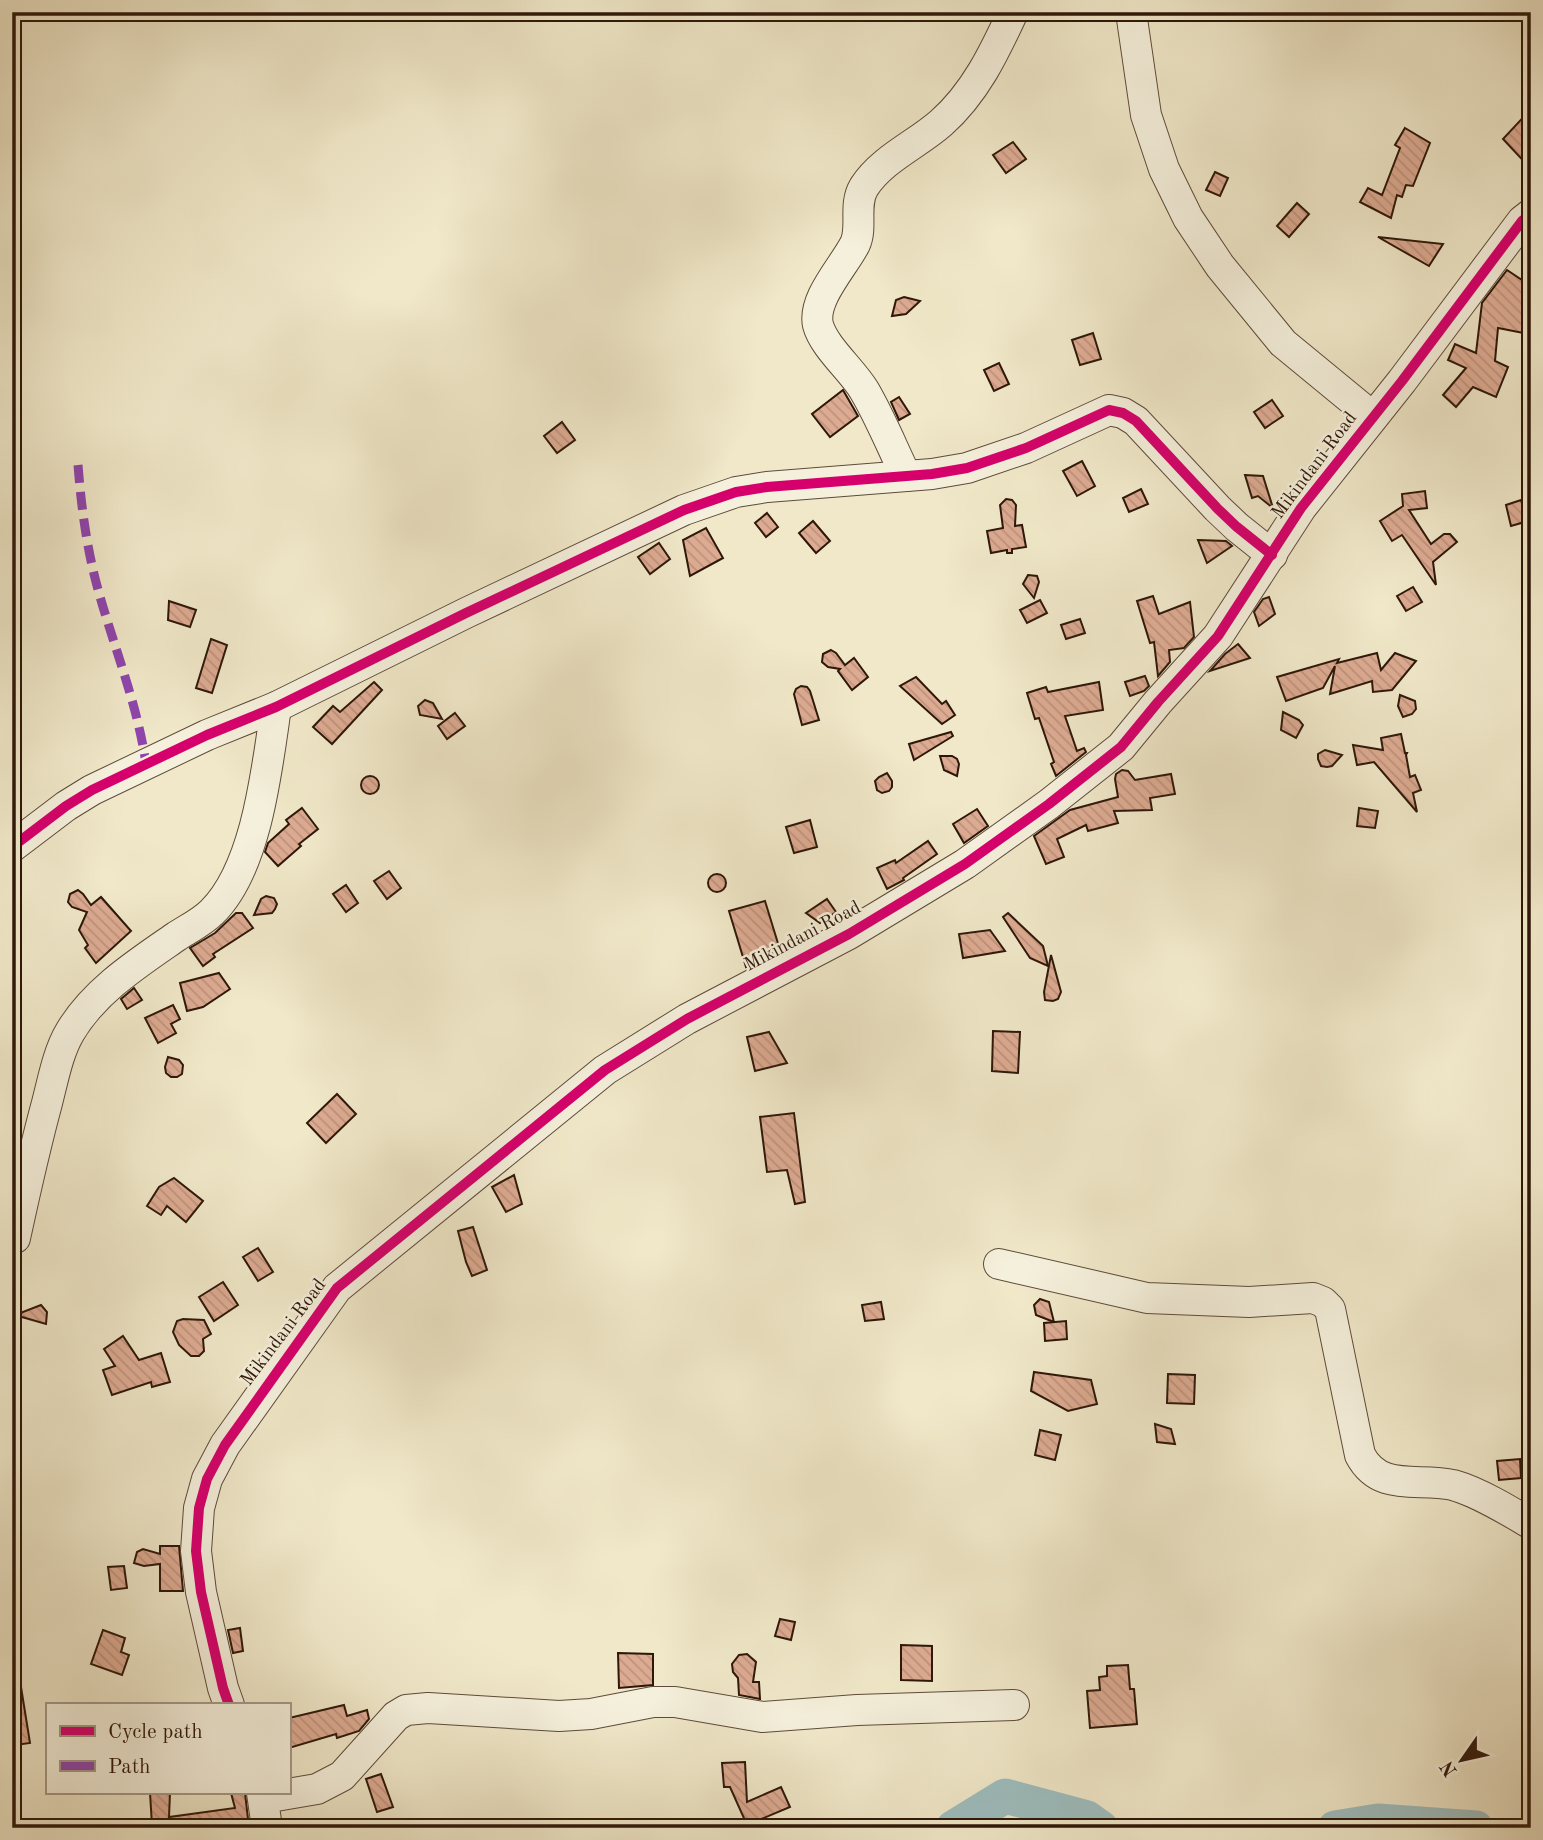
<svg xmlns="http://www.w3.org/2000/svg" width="1543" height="1840" font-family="'Old Standard TT',serif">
  <defs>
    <pattern id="building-back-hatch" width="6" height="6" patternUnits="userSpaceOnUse" patternTransform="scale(1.75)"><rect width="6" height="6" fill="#ddab92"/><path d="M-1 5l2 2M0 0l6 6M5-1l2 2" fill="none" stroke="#be927d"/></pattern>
  </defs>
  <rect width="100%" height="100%" fill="#f0e8c9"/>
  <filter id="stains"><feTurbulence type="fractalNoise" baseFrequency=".00286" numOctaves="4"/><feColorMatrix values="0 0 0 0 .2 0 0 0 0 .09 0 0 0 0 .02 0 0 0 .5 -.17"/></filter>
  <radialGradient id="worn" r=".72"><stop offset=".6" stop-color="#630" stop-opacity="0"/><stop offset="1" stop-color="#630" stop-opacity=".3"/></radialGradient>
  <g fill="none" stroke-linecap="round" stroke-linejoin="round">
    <g stroke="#9ebebf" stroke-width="35">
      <polyline points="953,1828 1005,1796 1087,1818 1101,1828"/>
      <polyline points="1335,1828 1378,1821 1476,1828"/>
    </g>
  </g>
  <g fill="url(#building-back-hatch)" stroke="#2e1709" stroke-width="2">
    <polygon points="1531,109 1531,169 1503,139"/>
    <polygon points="1405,128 1430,143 1413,186 1406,185 1402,197 1397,195 1391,218 1360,202 1368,188 1382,195 1400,148 1395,145"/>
    <polygon points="1013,142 1026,159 1006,173 993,155"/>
    <polygon points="1215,172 1228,178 1220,196 1206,190"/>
    <polygon points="1297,203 1309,214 1289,237 1277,226"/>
    <polygon points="1378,237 1443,244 1429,266"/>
    <polygon points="1507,270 1531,286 1529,334 1498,328 1495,361 1508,367 1496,397 1473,387 1456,407 1443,395 1466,368 1448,360 1455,344 1476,353 1482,303"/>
    <polygon points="904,297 920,301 906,314 892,316 896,300"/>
    <polygon points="1093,333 1101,359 1080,365 1072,340"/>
    <polygon points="999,363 1009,384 994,391 984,370"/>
    <polygon points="843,390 858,416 830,437 812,414"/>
    <polygon points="899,397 910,414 899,420 891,402"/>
    <polygon points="1272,400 1283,416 1265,428 1254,412"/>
    <polygon points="562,422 575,440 557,453 544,436"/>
    <polygon points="1082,461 1095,486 1077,496 1063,471"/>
    <polygon points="1245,475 1263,476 1273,508 1258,496 1252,498"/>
    <polygon points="1141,489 1148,504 1129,512 1123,498"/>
    <polygon points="1425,491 1427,508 1409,510 1431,544 1444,534 1450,534 1457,542 1433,562 1436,585 1402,535 1392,541 1380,521 1403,506 1402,494"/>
    <polygon points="1006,499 1012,500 1016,505 1015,526 1022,525 1026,547 1012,549 1012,553 1007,553 1007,550 991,553 987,531 1003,528 1000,505"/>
    <polygon points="1521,500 1528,521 1511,526 1506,505"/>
    <polygon points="767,513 778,527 766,537 755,523"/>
    <polygon points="813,521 830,541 816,553 799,533"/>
    <polygon points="706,528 723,558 690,576 683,540"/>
    <polygon points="1198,540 1226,541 1232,546 1207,563"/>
    <polygon points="659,543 670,559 650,574 638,557"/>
    <polygon points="1028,575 1037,576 1039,582 1034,598 1023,584"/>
    <polygon points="1413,587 1422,602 1406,611 1397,596"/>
    <polygon points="1153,596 1159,614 1190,602 1194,637 1184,648 1169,650 1170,662 1158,676 1154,642 1150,643 1137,601"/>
    <polygon points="1269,597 1275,614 1259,626 1254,612 1263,599"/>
    <polygon points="1040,600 1047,613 1027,623 1020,610"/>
    <polygon points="169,601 196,610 190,627 168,620"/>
    <polygon points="1080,619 1085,633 1066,639 1061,625"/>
    <polygon points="211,639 227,645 212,693 196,688"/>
    <polygon points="1238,644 1250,658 1210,671 1225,654"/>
    <polygon points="831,650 836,653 845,665 854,658 868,677 852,690 838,671 840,669 828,667 822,662 823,654"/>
    <polygon points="1377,653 1381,670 1395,653 1416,661 1392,690 1373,692 1372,681 1330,694 1335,666 1323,688 1286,701 1277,677 1339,659 1337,663"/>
    <polygon points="1145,676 1149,686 1144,691 1130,696 1125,682"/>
    <polygon points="916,677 942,704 946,701 955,715 942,724 900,686"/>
    <polygon points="374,682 382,690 332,744 313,727 333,706 340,712"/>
    <polygon points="1099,682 1103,710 1065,716 1077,751 1084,748 1086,752 1056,776 1051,764 1054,762 1039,718 1035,719 1027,693 1046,687 1048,692"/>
    <polygon points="801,686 807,687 810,691 819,720 802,725 794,694 796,689"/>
    <polygon points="1400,695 1415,701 1416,709 1412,714 1403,717 1398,706"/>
    <polygon points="425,700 433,703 442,719 420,715 418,706"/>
    <polygon points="1283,712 1299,720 1303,725 1296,738 1281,730"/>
    <polygon points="455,713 465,726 447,739 438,726"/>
    <polygon points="951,732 953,736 914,760 909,744"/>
    <polygon points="1401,734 1405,753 1407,753 1406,755 1410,777 1415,775 1421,790 1413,793 1417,812 1374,762 1357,765 1353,745 1383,750 1381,738"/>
    <polygon points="1325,750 1342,755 1332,766 1327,767 1321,766 1318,759 1318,754"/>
    <polygon points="940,756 952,756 957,759 959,764 957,776 944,770"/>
    <polygon points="1122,770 1128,771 1135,780 1171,774 1175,794 1150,798 1152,810 1114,811 1118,823 1088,831 1086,825 1057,839 1064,857 1046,864 1034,836 1070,810 1118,797 1115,779 1116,774"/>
    <polygon points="887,773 892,781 892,787 889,791 882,793 877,790 875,781 879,777"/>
    <circle cx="370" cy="785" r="9"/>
    <polygon points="302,808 318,829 299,844 301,846 278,866 265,852 268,843 289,824 286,820"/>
    <polygon points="1359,808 1378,811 1375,828 1357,826"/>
    <polygon points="977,809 988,826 964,843 953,824"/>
    <polygon points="810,820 817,847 794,853 786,827"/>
    <polygon points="928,841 937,854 903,878 904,880 887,889 877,868 895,860 896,863"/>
    <polygon points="389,871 401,888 387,899 374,881"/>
    <circle cx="717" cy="883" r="9"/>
    <polygon points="346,885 358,903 346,912 333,894"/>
    <polygon points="78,890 83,894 91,905 101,897 131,931 96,963 85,948 88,945 79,930 87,912 72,907 68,902 70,894"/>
    <polygon points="266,896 274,898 277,904 275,909 272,913 254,915 261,899"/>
    <polygon points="827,899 836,912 820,923 806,913"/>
    <polygon points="765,901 780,950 746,967 729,911"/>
    <polygon points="236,913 242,913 253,928 213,954 215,957 203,966 190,948 215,933"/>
    <polygon points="1008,913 1043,946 1048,966 1030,958 1003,917"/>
    <polygon points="990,930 1005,951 963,958 959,934"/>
    <polygon points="1051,955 1061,992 1058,999 1053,1001 1045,1000 1044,992"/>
    <polygon points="219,973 230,989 203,1007 187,1011 180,983"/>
    <polygon points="134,988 142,1000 127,1009 121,999"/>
    <polygon points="173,1005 180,1019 171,1024 176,1033 158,1043 145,1018"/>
    <polygon points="993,1031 1020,1032 1018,1073 992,1071"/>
    <polygon points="769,1032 787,1063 755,1071 747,1037"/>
    <polygon points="168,1057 179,1060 183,1065 182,1074 177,1077 171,1077 166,1073 165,1067"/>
    <polygon points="337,1094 356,1114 326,1143 307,1123"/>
    <polygon points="794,1113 805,1202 795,1204 787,1170 767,1172 760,1117"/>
    <polygon points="514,1175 522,1204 506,1212 492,1187"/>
    <polygon points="174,1178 203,1201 186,1222 167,1206 161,1215 147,1206 159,1187"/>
    <polygon points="473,1227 487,1270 472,1276 466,1262 458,1231"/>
    <polygon points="258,1248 273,1272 258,1281 243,1257"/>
    <polygon points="223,1282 238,1305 214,1321 199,1297"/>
    <polygon points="1040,1299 1049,1302 1054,1322 1036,1315 1034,1305"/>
    <polygon points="881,1302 884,1319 865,1321 862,1305"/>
    <polygon points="41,1305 47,1312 46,1324 15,1315"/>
    <polygon points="183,1319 204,1320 211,1334 203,1339 204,1351 199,1356 191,1356 179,1345 173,1332 177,1321"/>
    <polygon points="1066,1321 1067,1339 1045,1341 1044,1323"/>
    <polygon points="123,1336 139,1360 161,1353 170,1382 152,1387 151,1382 112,1395 103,1370 115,1366 104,1349"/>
    <polygon points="1034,1372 1091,1380 1097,1404 1068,1411 1031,1391"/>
    <polygon points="1168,1374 1195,1375 1194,1404 1167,1403"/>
    <polygon points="1155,1424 1171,1429 1175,1444 1157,1442"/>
    <polygon points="1040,1430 1061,1435 1055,1460 1035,1455"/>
    <polygon points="1520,1459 1521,1478 1499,1480 1497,1461"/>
    <polygon points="160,1546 179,1546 183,1591 160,1591 160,1564 144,1566 134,1563 137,1552 143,1549 160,1554"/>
    <polygon points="124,1566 127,1588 111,1590 108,1567"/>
    <polygon points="780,1619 795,1622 791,1640 775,1636"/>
    <polygon points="240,1628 243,1651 233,1653 228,1630"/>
    <polygon points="103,1630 125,1638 121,1652 129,1655 122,1675 91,1664"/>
    <polygon points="901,1645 932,1646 932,1681 901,1680"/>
    <polygon points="618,1653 653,1654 653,1685 619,1688"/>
    <polygon points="747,1654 756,1662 753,1682 759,1682 760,1699 739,1695 738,1678 733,1672 732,1664 739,1655"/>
    <polygon points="1128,1665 1130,1689 1134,1689 1137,1724 1090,1728 1087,1691 1100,1690 1099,1677 1107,1676 1107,1666"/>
    <polygon points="12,1687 21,1687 30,1743 16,1745 12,1725"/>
    <polygon points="344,1705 347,1716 367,1710 369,1719 359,1731 337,1738 336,1734 289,1748 289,1718"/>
    <polygon points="745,1762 747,1802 781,1787 790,1807 747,1825 730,1787 724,1787 722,1763"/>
    <polygon points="381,1774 393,1807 377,1812 366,1779"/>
    <polygon points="150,1793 170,1793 169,1817 235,1808 231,1793 245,1793 248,1819 217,1828 160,1828 160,1825 152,1825"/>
  </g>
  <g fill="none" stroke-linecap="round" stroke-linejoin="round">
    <defs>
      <g id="minor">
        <polyline points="1131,12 1146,115 1164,169 1188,218 1220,266 1283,343 1373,417"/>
        <path d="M906 476C892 447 880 417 864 390 852 370 824 347 818 325 812 299 844 266 855 244 863 227 853 205 864 187 882 159 916 145 941 123 975 93 994 53 1013 12"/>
        <polyline points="12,847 66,806 92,790 207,735 276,707 466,613 684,510 736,492 767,487 932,474 967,468 1026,448 1109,410 1123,413 1136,421 1217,508 1237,527 1272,555"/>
        <path d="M15 1238C25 1192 35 1147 47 1103 53 1080 58 1052 70 1032 94 991 138 963 177 936 188 929 202 922 212 912 257 868 267 768 276 707"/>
        <path d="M999 1264 1147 1298 1249 1302 1313 1298 1323 1302 1330 1309 1360 1455C1380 1493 1418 1477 1453 1485 1478 1492 1508 1510 1531 1524"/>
        <polyline points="229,1705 223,1688 201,1592 196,1551 199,1508 207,1479 225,1445 337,1288 605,1070 687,1019 849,934 965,864 1049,804 1121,747 1158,702 1218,636 1301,508 1402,381 1522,221 1531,214"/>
        <polyline points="262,1793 267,1828"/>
        <polyline points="264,1798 317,1789 342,1776 396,1716 406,1710 428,1708 559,1716 591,1714 653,1702 675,1702 762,1717 857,1710 1014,1705"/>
      </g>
    </defs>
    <use href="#minor" stroke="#5e4b39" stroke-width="32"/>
    <use href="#minor" stroke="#f5f0dc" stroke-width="30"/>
    <path stroke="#8e44ad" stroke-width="9" stroke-dasharray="18 9" stroke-linecap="butt" d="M78 465C81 504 86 543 96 582 112 643 137 701 146 764"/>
    <defs>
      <g id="cycleway">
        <polyline points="12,847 66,806 92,790 207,735 276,707 466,613 684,510 736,492 767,487 932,474 967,468 1026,448 1109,410 1123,413 1136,421 1217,508 1237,527 1272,555"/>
        <polyline points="229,1705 223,1688 201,1592 196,1551 199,1508 207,1479 225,1445 337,1288 605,1070 687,1019 849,934 965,864 1049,804 1121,747 1158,702 1218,636 1301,508 1402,381 1522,221 1531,214"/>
      </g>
    </defs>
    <use href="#cycleway" stroke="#f5f0dc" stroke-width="15"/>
    <use href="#cycleway" stroke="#d6006c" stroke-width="10"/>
  </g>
  <g text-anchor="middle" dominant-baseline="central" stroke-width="5" stroke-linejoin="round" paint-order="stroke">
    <g font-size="19" fill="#2e1709" stroke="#f5f0dc">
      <text transform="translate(1315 466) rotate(-53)">Mikindani Road</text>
      <text transform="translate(803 937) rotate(-28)">Mikindani Road</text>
      <text transform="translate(284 1333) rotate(-53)">Mikindani Road</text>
    </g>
  </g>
  <rect width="1543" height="1840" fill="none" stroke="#f0e8c9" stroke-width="42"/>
  <rect x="14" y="14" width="1515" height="1812" fill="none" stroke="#2e1709" stroke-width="3.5"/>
  <rect x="21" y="21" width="1501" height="1798" fill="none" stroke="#2e1709" stroke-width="2"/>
  <rect x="46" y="1703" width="245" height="91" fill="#f5f0dc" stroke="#a59988" stroke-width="2"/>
  <rect x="60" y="1726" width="35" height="10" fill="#d6006c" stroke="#a59988" stroke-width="2"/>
  <text x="108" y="1738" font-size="21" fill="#2e1709">Cycle path</text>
  <rect x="60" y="1761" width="35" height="10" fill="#8e44ad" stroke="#a59988" stroke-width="2"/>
  <text x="108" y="1773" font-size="21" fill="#2e1709">Path</text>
  <g transform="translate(1462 1760) rotate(236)" stroke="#f5f0dc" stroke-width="5" paint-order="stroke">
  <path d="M0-5L12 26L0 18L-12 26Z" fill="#2e1709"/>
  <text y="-10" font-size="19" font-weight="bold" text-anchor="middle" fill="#2e1709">N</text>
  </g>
  <rect width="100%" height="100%" filter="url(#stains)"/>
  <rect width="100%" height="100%" fill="url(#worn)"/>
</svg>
